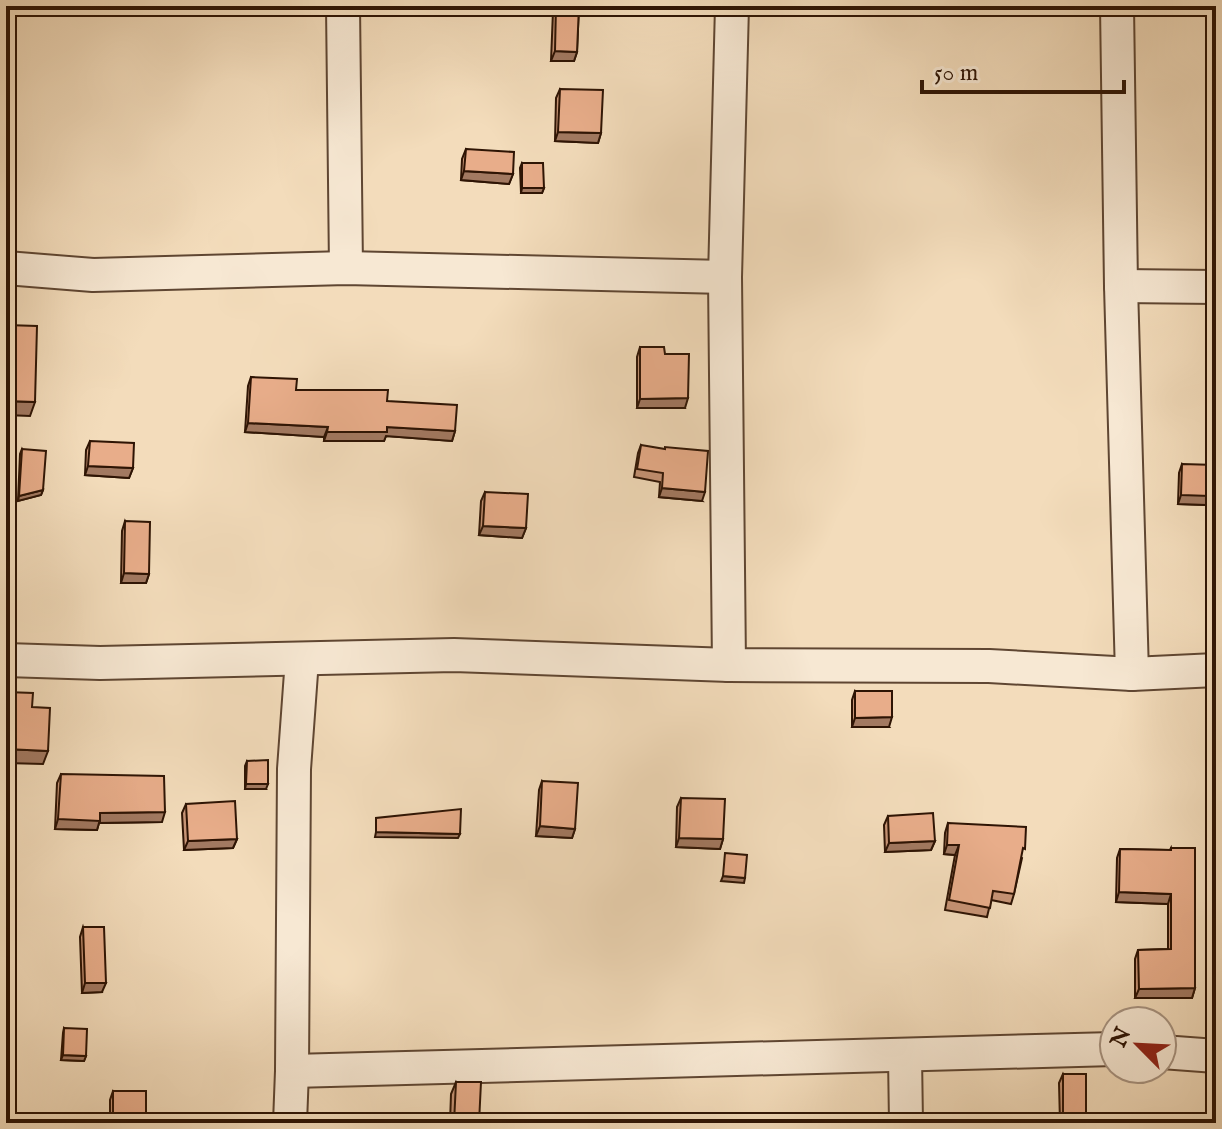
<svg xmlns="http://www.w3.org/2000/svg" width="1222" height="1129" font-family="'IM FELL English',serif">
  <rect width="100%" height="100%" fill="#f3dcbb"/>
  <filter id="stains"><feTurbulence type="fractalNoise" baseFrequency=".0025" numOctaves="4"/><feColorMatrix values="0 0 0 0 .2 0 0 0 0 .09 0 0 0 0 .02 0 0 0 .5 -.17"/></filter>
  <radialGradient id="worn" r=".72"><stop offset=".6" stop-color="#630" stop-opacity="0"/><stop offset="1" stop-color="#630" stop-opacity=".3"/></radialGradient>
  <g fill="none" stroke-linecap="round" stroke-linejoin="round">
    <defs>
      <g id="minor">
        <polyline points="343,6 346,268"/>
        <polyline points="1117,6 1121,286 1132,674"/>
        <polyline points="6,268 93,275 346,268 725,277"/>
        <polyline points="1121,286 1216,287"/>
        <polyline points="6,660 100,663 454,655 729,665 989,666 1132,674 1216,670"/>
        <polyline points="729,665 725,277 732,6"/>
        <polyline points="1162,1052 1216,1056"/>
        <polyline points="905,1056 906,1123"/>
        <polyline points="292,1071 1114,1049"/>
        <polyline points="290,1123 292,1071 294,769 302,659"/>
      </g>
    </defs>
    <use href="#minor" stroke="#5f4632" stroke-width="36"/>
    <use href="#minor" stroke="#f7e8d3" stroke-width="32"/>
  </g>
  <g fill="#c89577" stroke="#2e1404" stroke-width="2">
    <polygon points="555,6 579,6 577,52 574,61 551,61 553,11"/>
    <polygon points="560,89 601,133 598,143 555,141 556,98"/>
    <polygon points="466,149 513,174 509,184 461,180 462,159"/>
    <polygon points="522,163 544,188 542,193 521,193 520,168"/>
    <polygon points="640,347 665,354 685,408 637,408 637,357"/>
    <polygon points="251,377 296,390 387,401 455,431 452,441 386,436 384,441 324,441 324,437 245,432 248,386"/>
    <polygon points="90,441 133,468 129,478 85,475 86,450"/>
    <polygon points="641,445 702,501 659,497 660,482 634,477 638,453"/>
    <polygon points="22,449 43,490 41,495 18,501 20,454"/>
    <polygon points="1182,464 1210,496 1206,505 1178,504 1179,473"/>
    <polygon points="485,492 526,528 522,538 479,535 481,501"/>
    <polygon points="125,521 149,574 146,583 121,583 122,531"/>
    <polygon points="855,691 889,727 852,727 852,700"/>
    <polygon points="247,761 266,789 245,789 245,766"/>
    <polygon points="61,774 162,822 99,823 97,830 55,829 57,783"/>
    <polygon points="542,781 575,829 572,838 536,836 539,790"/>
    <polygon points="1216,796 1216,851 1213,851"/>
    <polygon points="681,798 723,839 720,849 676,847 677,807"/>
    <polygon points="186,804 237,839 233,848 184,850 182,813"/>
    <polygon points="888,816 935,841 931,850 885,852 884,825"/>
    <polygon points="948,823 1022,858 1014,894 1011,904 991,900 987,917 945,910 955,855 944,854 945,833"/>
    <polygon points="1171,848 1195,988 1192,998 1135,998 1135,959 1138,950 1168,949 1168,904 1116,902 1117,858 1120,849 1170,850"/>
    <polygon points="83,927 102,992 82,993 80,937"/>
    <polygon points="64,1028 86,1056 84,1061 61,1060 63,1033"/>
    <polygon points="1063,1074 1086,1123 1060,1123 1059,1083"/>
    <polygon points="456,1082 479,1123 450,1123 451,1094"/>
    <polygon points="113,1091 146,1123 110,1123 110,1100"/>
  </g>
  <g fill="#a27961" stroke="#2e1404" stroke-width="2">
    <polygon points="555,51 577,52 574,61 551,61"/>
    <polygon points="558,132 601,133 598,143 555,141"/>
    <polygon points="464,171 513,174 509,184 461,180"/>
    <polygon points="522,188 544,188 542,193 521,193"/>
    <polygon points="688,398 685,408 637,408 640,399"/>
    <polygon points="6,401 35,402 30,416 6,415"/>
    <polygon points="248,423 328,427 324,437 245,432"/>
    <polygon points="387,427 455,431 452,441 386,436 384,441 324,441 327,432"/>
    <polygon points="88,466 133,468 129,478 85,475"/>
    <polygon points="1210,487 1216,487 1216,496 1210,496 1206,505 1178,504 1181,495"/>
    <polygon points="662,488 705,492 702,501 659,497"/>
    <polygon points="43,490 41,495 18,501 19,496"/>
    <polygon points="483,526 526,528 522,538 479,535"/>
    <polygon points="124,573 149,574 146,583 121,583"/>
    <polygon points="892,717 889,727 852,727 855,718"/>
    <polygon points="6,749 48,751 43,764 6,763"/>
    <polygon points="246,784 268,784 266,789 245,789"/>
    <polygon points="165,812 162,822 99,823 97,830 55,829 58,819 100,813"/>
    <polygon points="540,826 575,829 572,838 536,836"/>
    <polygon points="376,832 460,834 458,838 375,837"/>
    <polygon points="679,838 723,839 720,849 676,847"/>
    <polygon points="237,839 233,848 184,850 188,841"/>
    <polygon points="935,841 931,850 885,852 889,843"/>
    <polygon points="947,845 959,845 955,855 944,854"/>
    <polygon points="723,876 745,878 744,883 721,881"/>
    <polygon points="1119,892 1171,894 1168,904 1116,902"/>
    <polygon points="85,983 106,983 102,992 82,993"/>
    <polygon points="1195,988 1192,998 1135,998 1139,989"/>
    <polygon points="63,1055 86,1056 84,1061 61,1060"/>
  </g>
  <g fill="#e8ad8a" stroke="#2e1404" stroke-width="2">
    <polygon points="556,6 579,6 577,52 555,51"/>
    <polygon points="560,89 603,90 601,133 558,132"/>
    <polygon points="466,149 514,152 513,174 464,171"/>
    <polygon points="522,163 543,163 544,188 522,188"/>
    <polygon points="6,325 37,326 35,402 6,401"/>
    <polygon points="640,347 664,347 665,354 689,354 688,398 640,399"/>
    <polygon points="251,377 297,379 296,390 388,390 387,401 457,405 455,431 387,427 387,432 327,432 328,427 248,423"/>
    <polygon points="90,441 134,443 133,468 88,466"/>
    <polygon points="641,445 665,449 665,447 708,451 705,492 662,488 663,473 637,469"/>
    <polygon points="22,449 46,451 43,490 19,496"/>
    <polygon points="1182,464 1216,465 1216,487 1210,487 1210,496 1181,495"/>
    <polygon points="485,492 528,494 526,528 483,526"/>
    <polygon points="125,521 150,522 149,574 124,573"/>
    <polygon points="855,691 892,691 892,717 855,718"/>
    <polygon points="6,692 33,693 32,707 50,708 48,751 6,749"/>
    <polygon points="268,760 268,784 246,784 247,761"/>
    <polygon points="61,774 164,776 165,812 100,813 100,821 58,819"/>
    <polygon points="542,781 578,783 575,829 540,826"/>
    <polygon points="681,798 725,799 723,839 679,838"/>
    <polygon points="235,801 237,839 188,841 186,804"/>
    <polygon points="461,809 460,834 376,832 376,818"/>
    <polygon points="933,813 935,841 889,843 888,816"/>
    <polygon points="948,823 1026,827 1025,849 1023,848 1014,894 993,891 990,908 949,900 959,845 947,845"/>
    <polygon points="1171,848 1195,848 1195,988 1139,989 1138,950 1171,949 1171,894 1119,892 1120,849 1171,850"/>
    <polygon points="725,853 747,855 745,878 723,876"/>
    <polygon points="83,927 104,927 106,983 85,983"/>
    <polygon points="64,1028 87,1029 86,1056 63,1055"/>
    <rect x="1063" y="1074" width="23" height="49"/>
    <polygon points="456,1082 481,1082 479,1123 454,1123"/>
    <rect x="113" y="1091" width="33" height="32"/>
  </g>
  <rect width="1222" height="1129" fill="none" stroke="#f3dcbb" stroke-width="32"/>
  <rect x="8" y="8" width="1206" height="1113" fill="none" stroke="#2e1404" stroke-width="4"/>
  <rect x="16" y="16" width="1190" height="1097" fill="none" stroke="#2e1404" stroke-width="2"/>
  <g transform="translate(1138 1045) rotate(294)"><circle r="38" fill="#f7e8d3" stroke="#a79380" stroke-width="2"/>
  <path d="M0-6L14 30L0 20L-14 30Z" fill="#8f2418"/>
  <text y="-12" font-size="22" font-weight="bold" text-anchor="middle" fill="#2e1404">N</text>
  </g>
  <path d="M922 80v12h202v-12" fill="none" stroke="#2e1404" stroke-width="4"/>
  <text x="934" y="80" font-size="24" fill="#2e1404" stroke="#f7e8d3" stroke-width="6" paint-order="stroke">50 m</text>
  <rect width="100%" height="100%" filter="url(#stains)"/>
  <rect width="100%" height="100%" fill="url(#worn)"/>
</svg>
